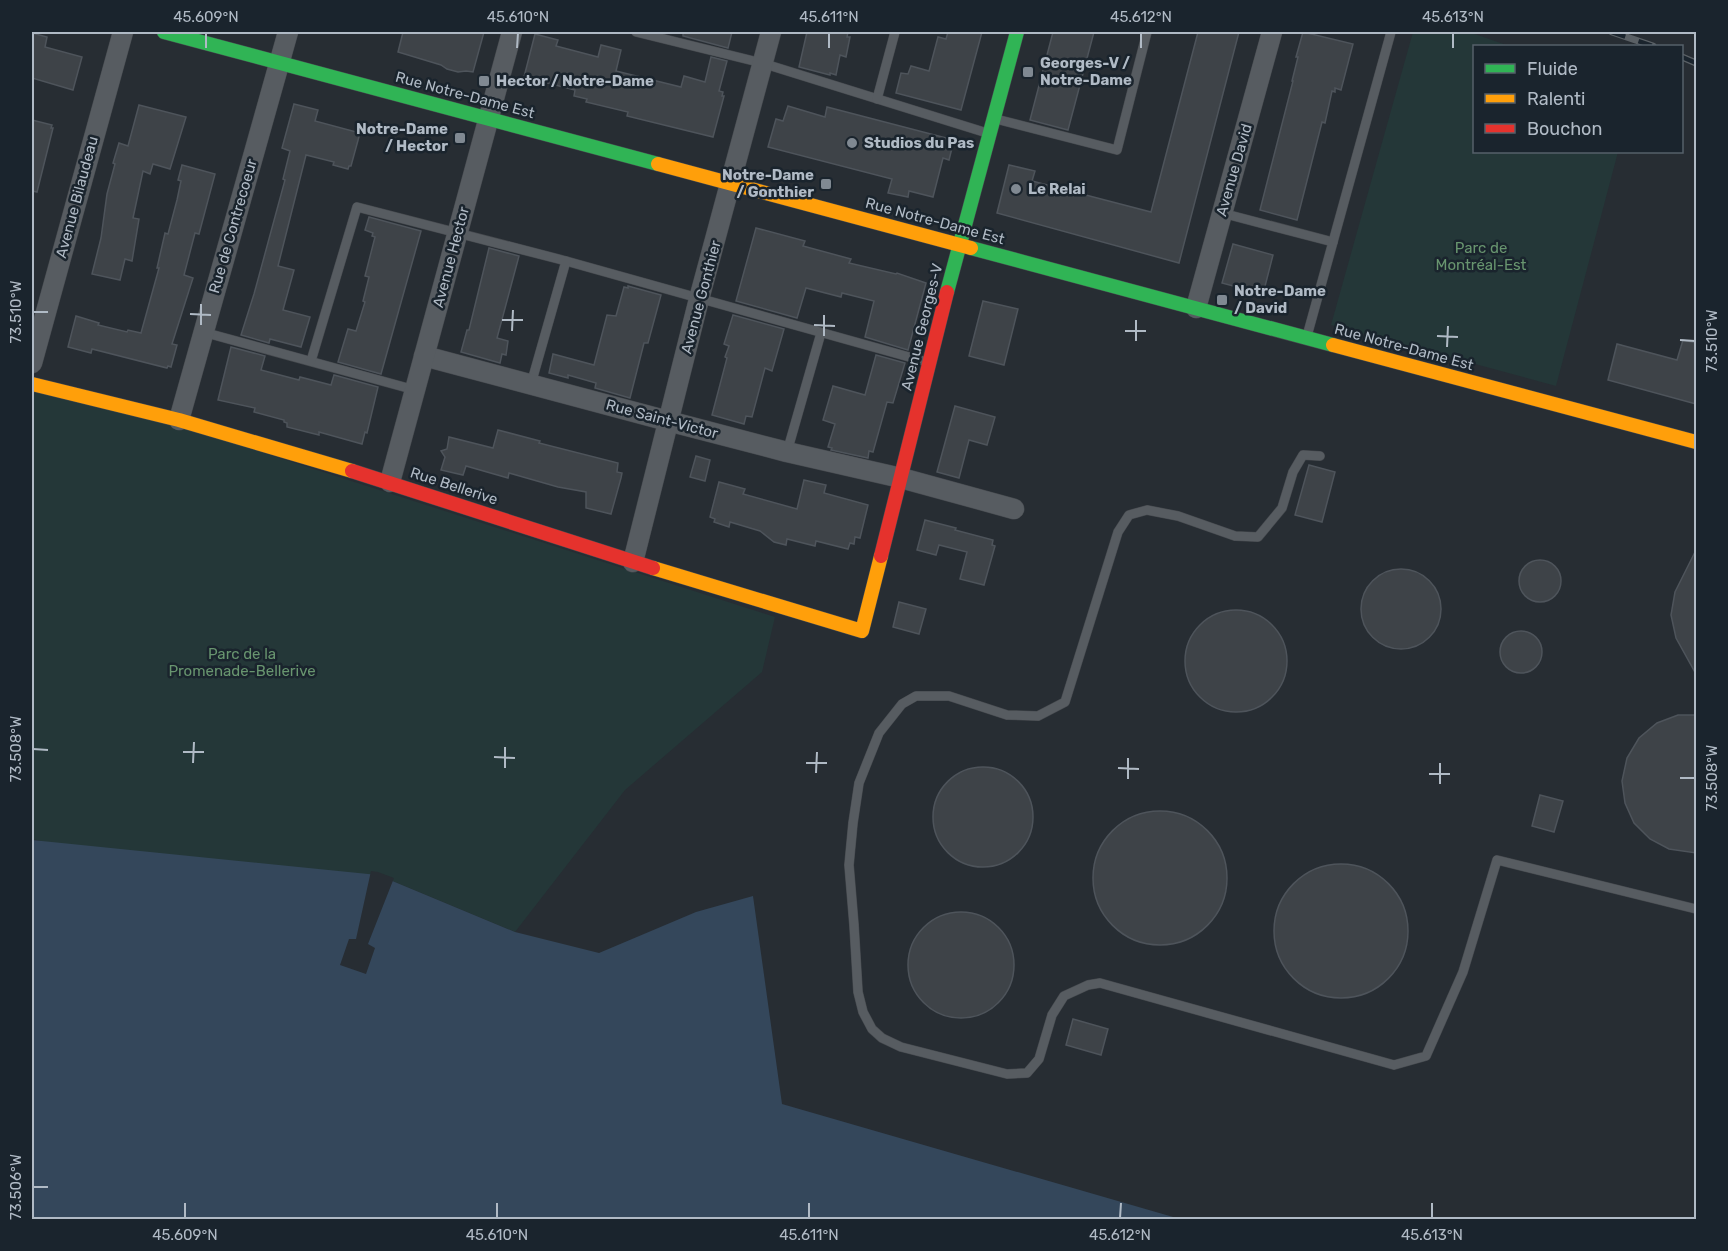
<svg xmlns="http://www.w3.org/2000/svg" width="1728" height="1251" font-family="Rubik,sans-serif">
  <rect width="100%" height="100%" fill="#272d33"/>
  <g fill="#243738">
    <polygon points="1413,32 1469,32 1509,46 1474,46 1474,152 1618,152 1556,386 1331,325"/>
    <polygon points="32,390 177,425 775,617 762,672 625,790 515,932 378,875 173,871 32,839"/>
  </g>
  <polygon fill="#34475b" points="32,840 378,875 515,932 599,953 696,912 753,896 782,1104 1180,1219 32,1219"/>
  <polygon fill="#272d33" points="371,871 378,872 394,878 368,944 375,948 366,974 340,965 349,939 356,939"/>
  <g fill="#3e4348" stroke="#4e545b" stroke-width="1.5">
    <polygon points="403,32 484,32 473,72 466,71 458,72 447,69 441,65 398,52"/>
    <polygon points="683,32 732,32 728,48 683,36"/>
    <polygon points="807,32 848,32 847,37 850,37 846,57 840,55 836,75 830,73 830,75 799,67"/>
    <polygon points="948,32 982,32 961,110 896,93 901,73 908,74 911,66 929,71 938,37 946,39"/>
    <polygon points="1053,32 1094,32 1068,130 1030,120"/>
    <polygon points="1198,32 1239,32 1179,263 997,213 1009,165 1035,171 1032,181 1151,212"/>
    <polygon points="1303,32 1353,44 1341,90 1335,88 1335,92 1332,91 1325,123 1322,122 1297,220 1260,210 1293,81 1292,81 1298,57 1296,57"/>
    <polygon points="32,33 47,37 45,47 82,57 73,90 32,78"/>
    <polygon points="535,34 558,40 556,46 598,57 601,45 621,50 616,71 681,87 684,76 705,82 711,57 727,61 719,91 723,92 722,96 724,96 713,137 627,116 628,112 586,102 587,99 574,96 575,90 524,77"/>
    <polygon points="294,104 318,110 315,121 360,133 351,166 349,166 348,169 333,165 334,162 306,155 278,266 294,270 283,310 310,317 301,347 270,339 269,343 241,335 254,294 285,180 283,179 290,151 282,148"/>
    <polygon points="139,105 186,117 170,169 153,164 150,174 143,171 133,218 139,219 132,261 125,259 120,280 92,274 101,238 107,194 115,164 113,163 119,143 128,146"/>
    <polygon points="788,106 825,117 827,107 954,140 949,160 943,158 933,197 909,191 908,197 888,193 892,179 768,147 776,119 783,121"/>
    <polygon points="32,120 52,125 51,128 53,128 37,192 32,191"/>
    <polygon points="182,165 215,174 199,234 195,233 184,275 193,278 172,344 177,345 171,367 168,366 167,368 92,349 91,353 68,347 76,316 99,323 98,325 127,332 128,330 141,333 159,268 157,268 165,233 168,234 177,200 181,181 178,180"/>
    <polygon points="369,217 421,231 381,374 338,362 348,329 356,331 365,302 363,301 369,277 365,276 375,237 372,236 373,233 365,230"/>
    <polygon points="756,228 805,241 803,246 851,259 849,263 896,274 897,273 926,283 908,350 865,337 874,301 842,293 841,297 806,288 797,318 736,301"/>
    <polygon points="1233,244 1273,255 1263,294 1222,283"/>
    <polygon points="489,248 519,256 497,338 508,341 506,355 502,354 500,363 461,352 467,330 469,330"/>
    <polygon points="628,286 661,295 648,343 644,343 630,398 595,388 596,383 568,375 568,378 549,373 553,354 594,365 607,315 616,316 624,287 628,288"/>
    <polygon points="983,301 1018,309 1004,365 969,356"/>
    <polygon points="733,315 784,329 772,371 765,368 752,417 746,416 744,424 712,415 727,358 725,357 729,346 724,344"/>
    <polygon points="1683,340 1696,343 1696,404 1608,380 1617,344 1677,360"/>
    <polygon points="231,347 265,356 261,370 299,380 300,377 331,385 334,375 378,387 367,433 365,432 362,444 319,432 319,435 287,427 287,423 284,422 284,420 254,412 255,408 218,400"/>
    <polygon points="876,355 905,363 893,403 887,402 873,452 869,451 868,458 831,450 832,448 828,447 835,424 823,420 833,386 865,395"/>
    <polygon points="955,406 995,417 987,445 969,440 959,478 937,472"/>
    <polygon points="498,430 540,441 539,443 618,463 617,472 622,473 621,478 611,514 586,508 586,492 558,487 509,473 508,478 466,466 463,475 441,470 445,457 441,451 447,449 449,437 493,448"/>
    <polygon points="696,456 710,460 705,481 690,477"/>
    <polygon points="1309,465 1335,472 1322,522 1295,515"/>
    <polygon points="804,480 826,485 824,493 868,505 860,538 855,537 854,544 850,543 848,549 816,541 815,546 787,539 786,545 774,542 760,531 730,522 729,527 714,522 715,519 710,517 719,482 745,489 743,494 797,509"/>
    <polygon points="925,520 956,528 955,530 993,540 992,545 995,546 984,585 960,579 967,552 939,545 936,555 917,550"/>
    <polygon points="1696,550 1696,674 1676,638 1671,615 1675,592"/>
    <circle cx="1540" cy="581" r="21"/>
    <circle cx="1401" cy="609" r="40"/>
    <polygon points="899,602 926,609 919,634 893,627"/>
    <circle cx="1236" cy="661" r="51"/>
    <circle cx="1521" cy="652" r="21"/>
    <polygon points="1678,715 1696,715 1696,853 1669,849 1650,839 1634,823 1625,803 1622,781 1627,758 1639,738 1657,723"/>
    <circle cx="983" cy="817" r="50"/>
    <polygon points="1540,795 1563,801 1554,832 1532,826"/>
    <circle cx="1160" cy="878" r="67"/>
    <circle cx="1341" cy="931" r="67"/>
    <circle cx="961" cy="965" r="53"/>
    <polygon points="1073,1019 1108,1029 1101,1055 1066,1045"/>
  </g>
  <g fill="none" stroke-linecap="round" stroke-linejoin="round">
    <defs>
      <g id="lane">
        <polyline points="636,32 762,63 987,133"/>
        <polyline points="877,99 895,32"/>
        <polyline points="996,119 1117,150 1147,32"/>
        <polyline points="1222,213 1333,242"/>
        <polyline points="566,261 927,362"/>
        <polyline points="203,332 415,390"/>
        <polyline points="1307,336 1391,32"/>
        <polyline points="311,361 357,207 566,261 531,384"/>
        <polyline points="787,452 821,333"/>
        <polyline points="1320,456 1303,455 1293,472 1282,508 1258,537 1235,536 1178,516 1147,510 1129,515 1118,532 1065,702 1038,716 1007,715 949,696 916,696 902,704 879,733 859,783 853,823 849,865 854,925 858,992 863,1012 872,1029 882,1038 901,1047 1007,1074 1027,1073 1039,1059 1052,1015 1064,996 1088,985 1100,983 1394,1065 1426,1056 1463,972 1497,860 1696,909"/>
      </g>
      <g id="street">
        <polyline points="1196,308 1272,32"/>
        <polyline points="424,356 668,421 787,452 901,478 1014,509"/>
        <polyline points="32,363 123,32"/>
        <polyline points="179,420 288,32"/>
        <polyline points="390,482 512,32"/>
        <polyline points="633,562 699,299 771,32"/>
      </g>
      <g id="fast">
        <polyline points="164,32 658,164"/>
        <polyline points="971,248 1333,345"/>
        <polyline points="947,292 1017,32"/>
      </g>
      <g id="slow">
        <polyline points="658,164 971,248"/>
        <polyline points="1333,345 1696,442"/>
        <polyline points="32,384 179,420 352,471"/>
        <polyline points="653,568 862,631 881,556"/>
      </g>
      <g id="jam">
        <polyline points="352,471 653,568"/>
        <polyline points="881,556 947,292"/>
      </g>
    </defs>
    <use href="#lane" stroke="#45494e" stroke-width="10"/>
    <use href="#street" stroke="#45494e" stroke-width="21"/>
    <use href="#fast" stroke="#45494e" stroke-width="15"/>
    <use href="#slow" stroke="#45494e" stroke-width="15"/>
    <use href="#jam" stroke="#45494e" stroke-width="15"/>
    <use href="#lane" stroke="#575c61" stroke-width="9"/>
    <use href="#street" stroke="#575c61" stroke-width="20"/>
    <use href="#fast" stroke="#30b455" stroke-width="14"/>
    <use href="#slow" stroke="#ff9f0a" stroke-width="14"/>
    <use href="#jam" stroke="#e5322d" stroke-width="14"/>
    <defs>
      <g id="rail">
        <polyline points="1612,32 1653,46"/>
        <polyline points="1682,57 1696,63"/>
      </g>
    </defs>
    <use href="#rail" stroke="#5a6065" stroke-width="7"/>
    <use href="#rail" stroke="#1a242d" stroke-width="4.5" stroke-dasharray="14" stroke-linecap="butt"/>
  </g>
  <path fill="none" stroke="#b0bac5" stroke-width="2" d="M206 48V33M517 48 518 33M829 48V33M1141 48V33M1453 48V33M33 312H48M190 314 211 315M502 320H523M201 325V304M814 325 835 326M512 331 513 310M1125 331H1146M824 336V315M1437 336 1458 337M1680 340 1695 341M1136 341V320M1447 347 1448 326M33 749 48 750M183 752H204M494 757 515 758M193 763 194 742M806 763H827M505 768V747M1118 768 1139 769M816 773 817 752M1429 774H1450M1680 778H1695M1128 779V758M1440 784V763M33 1187H48M185 1218V1203M497 1218V1203M809 1218V1203M1120 1218 1121 1203M1432 1218V1203"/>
  <g fill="#808992" stroke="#1a242d" stroke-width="2">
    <rect x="1022" y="66" width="12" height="12" rx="3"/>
    <rect x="478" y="75" width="12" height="12" rx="3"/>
    <rect x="454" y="132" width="12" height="12" rx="3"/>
    <circle cx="852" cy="143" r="6"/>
    <rect x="820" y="178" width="12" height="12" rx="3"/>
    <circle cx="1016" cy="189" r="6"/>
    <rect x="1216" y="294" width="12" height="12" rx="3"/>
  </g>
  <g text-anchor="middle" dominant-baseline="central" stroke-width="5" stroke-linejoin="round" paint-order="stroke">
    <g font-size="15" font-weight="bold" fill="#b0bac5" stroke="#1a242d" text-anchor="start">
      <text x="1040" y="63">Georges-V /<tspan x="1040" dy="17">Notre-Dame</tspan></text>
      <text x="496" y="81">Hector / Notre-Dame</text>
      <text x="448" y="129" text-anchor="end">Notre-Dame<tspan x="448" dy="17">/ Hector</tspan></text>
      <text x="864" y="143">Studios du Pas</text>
      <text x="814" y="175" text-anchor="end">Notre-Dame<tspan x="814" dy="17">/ Gonthier</tspan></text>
      <text x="1028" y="189">Le Relai</text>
      <text x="1234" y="291">Notre-Dame<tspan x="1234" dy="17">/ David</tspan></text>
    </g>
    <g font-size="15" fill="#b0bac5" stroke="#1a242d">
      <text transform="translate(465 95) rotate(15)">Rue Notre-Dame Est</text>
      <text transform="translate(1234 170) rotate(-74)">Avenue David</text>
      <text transform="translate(77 197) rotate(-75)">Avenue Bilaudeau</text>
      <text transform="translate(935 221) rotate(15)">Rue Notre-Dame Est</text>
      <text transform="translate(233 226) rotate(-74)">Rue de Contrecoeur</text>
      <text transform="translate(451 257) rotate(-75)">Avenue Hector</text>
      <text transform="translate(701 297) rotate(-75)">Avenue Gonthier</text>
      <text transform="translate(922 327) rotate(-76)">Avenue Georges-V</text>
      <text transform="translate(1404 347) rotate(15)">Rue Notre-Dame Est</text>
      <text transform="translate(662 419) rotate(15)">Rue Saint-Victor</text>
      <text transform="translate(454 486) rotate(18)">Rue Bellerive</text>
    </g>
    <g font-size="15" fill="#68956f" stroke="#1a242d">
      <text x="1481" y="248">Parc de<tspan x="1481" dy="17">Montréal-Est</tspan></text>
      <text x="242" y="654">Parc de la<tspan x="242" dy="17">Promenade-Bellerive</tspan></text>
    </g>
  </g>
  <rect width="1728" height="1251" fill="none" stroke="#1a242d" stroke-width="66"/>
  <rect x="1473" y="45" width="210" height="108" fill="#1a242d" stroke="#56606a" stroke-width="1.5"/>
  <rect x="1485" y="64" width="30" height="9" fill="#30b455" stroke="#56606a" stroke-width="1.5"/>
  <text x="1527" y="75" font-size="18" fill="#b0bac5">Fluide</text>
  <rect x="1485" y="94" width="30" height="9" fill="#ff9f0a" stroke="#56606a" stroke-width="1.5"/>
  <text x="1527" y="105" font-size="18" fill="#b0bac5">Ralenti</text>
  <rect x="1485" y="124" width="30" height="9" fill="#e5322d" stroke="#56606a" stroke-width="1.5"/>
  <text x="1527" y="135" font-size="18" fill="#b0bac5">Bouchon</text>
  <rect x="33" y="33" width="1662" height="1185" fill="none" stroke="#b0bac5" stroke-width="2"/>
  <g font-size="15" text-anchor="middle" fill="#b0bac5">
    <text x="206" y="22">45.609°N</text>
    <text x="518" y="22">45.610°N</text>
    <text x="829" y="22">45.611°N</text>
    <text x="1141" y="22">45.612°N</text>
    <text x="1453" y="22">45.613°N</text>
    <text transform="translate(16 312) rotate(-90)" y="5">73.510°W</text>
    <text transform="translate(1712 341) rotate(-90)" y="5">73.510°W</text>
    <text transform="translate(16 749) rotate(-90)" y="5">73.508°W</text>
    <text transform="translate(1712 778) rotate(-90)" y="5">73.508°W</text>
    <text transform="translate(16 1187) rotate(-90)" y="5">73.506°W</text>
    <text x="185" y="1240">45.609°N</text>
    <text x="497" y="1240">45.610°N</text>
    <text x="809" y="1240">45.611°N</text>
    <text x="1120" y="1240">45.612°N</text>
    <text x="1432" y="1240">45.613°N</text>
  </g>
</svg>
